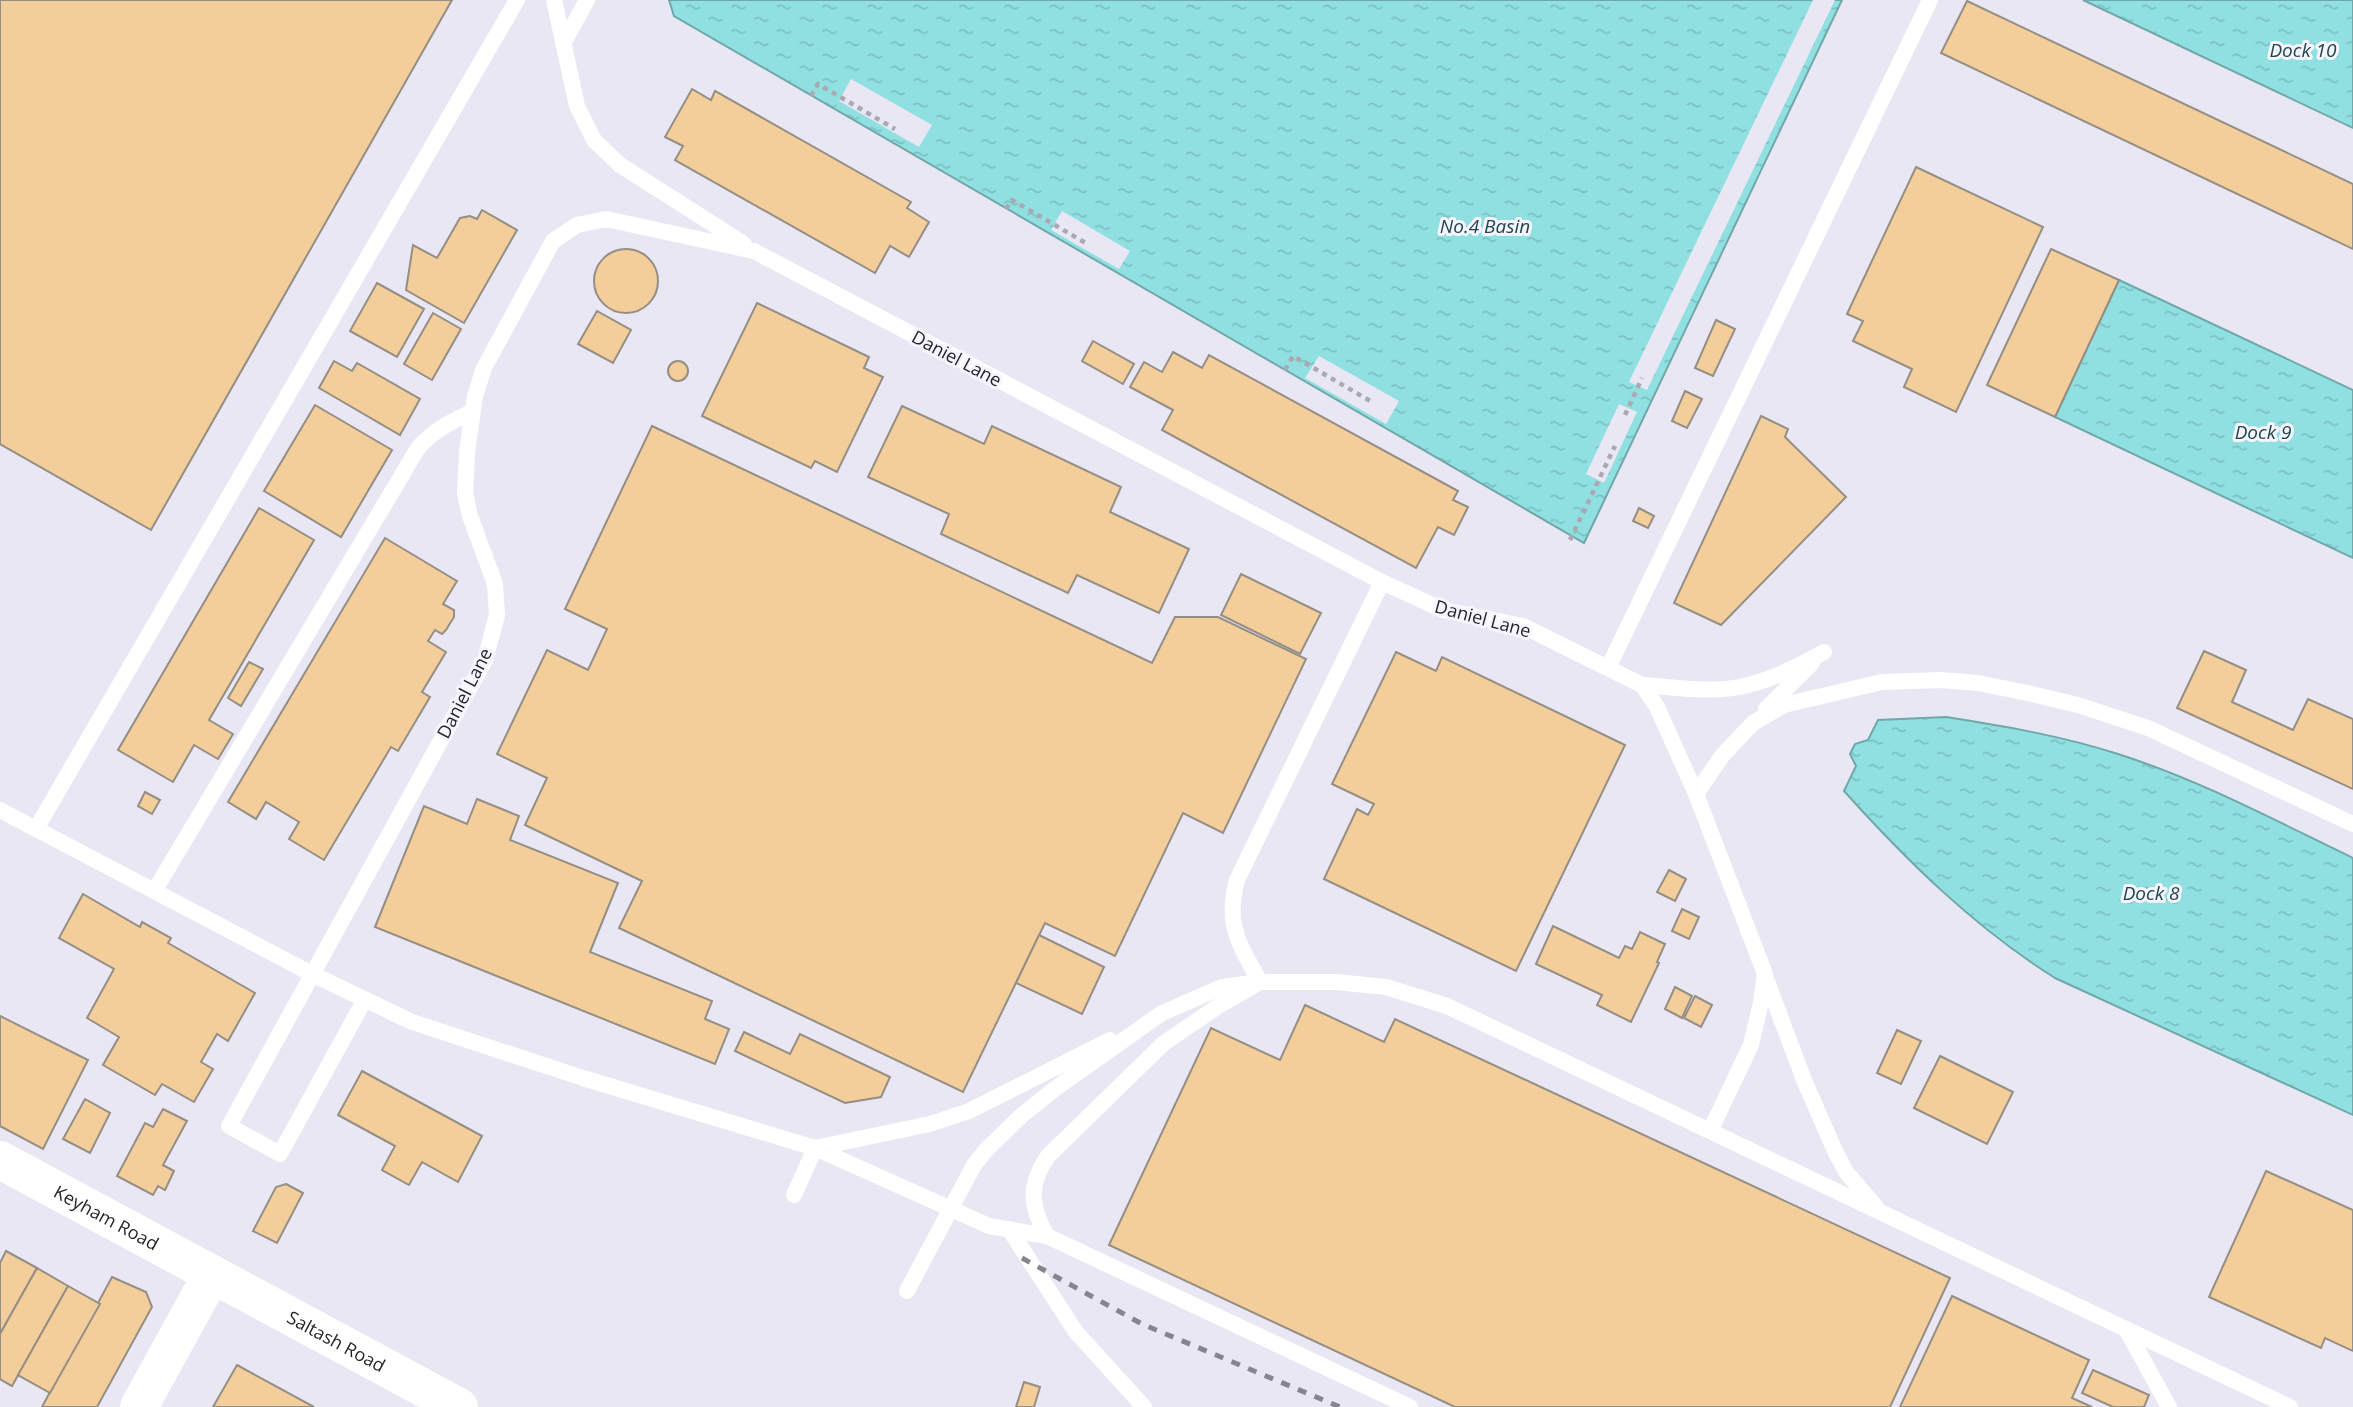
<svg xmlns="http://www.w3.org/2000/svg" width="2353" height="1407" font-family="'Open Sans',sans-serif">
  <defs>
    <pattern id="water-ripples" width="26" height="14" patternUnits="userSpaceOnUse" patternTransform="scale(1.75)"><rect width="26" height="14" fill="#90e0e2"/><path d="M2 4q2-2 4 0t4 0M15 11q2-2 4 0t4 0" fill="none" stroke="#7cc0c2"/></pattern>
  </defs>
  <rect width="100%" height="100%" fill="#e9e7f3"/>
  <g fill="url(#water-ripples)" stroke="#70a8aa" stroke-width="2">
    <polygon points="669,0 1842,0 1584,543 674,16"/>
    <polygon points="2083,0 2353,0 2353,128"/>
    <polygon points="2119,280 2353,390 2353,558 2055,417"/>
    <path d="M1946 717C2004 726 2062 736 2118 754 2200 780 2276 821 2353 858V1115L2055 978C1974 927 1907 861 1844 791L1856 766 1850 754 1855 744 1868 740 1878 720Z"/>
  </g>
  <g fill="#e9e7f3">
    <polygon points="1813,0 1835,0 1647,390 1629,382"/>
    <polygon points="851,79 932,125 919,147 839,101"/>
    <polygon points="1062,211 1130,251 1119,269 1051,230"/>
    <polygon points="1319,356 1399,401 1386,424 1305,378"/>
    <polygon points="1619,404 1637,412 1604,483 1586,474"/>
  </g>
  <g fill="#f3ce9b" stroke="#958e84" stroke-width="2">
    <polygon points="0,0 452,0 151,530 0,444"/>
    <polygon points="1967,1 2353,184 2353,249 1941,53"/>
    <polygon points="692,89 711,100 715,91 911,202 907,208 929,222 909,257 890,246 875,273 675,160 683,146 665,137"/>
    <polygon points="1916,167 2043,227 1956,412 1904,387 1912,369 1853,341 1863,321 1847,314"/>
    <polygon points="482,210 517,230 464,323 406,290 413,245 437,258 460,218 470,216 477,219"/>
    <circle cx="626" cy="281" r="32"/>
    <polygon points="2051,249 2119,280 2055,417 1987,385"/>
    <polygon points="377,283 424,309 397,357 350,331"/>
    <polygon points="757,303 869,357 864,368 883,377 837,472 815,461 811,468 702,416"/>
    <polygon points="597,311 631,330 613,363 578,344"/>
    <polygon points="433,313 461,329 432,380 404,364"/>
    <polygon points="1716,320 1735,329 1713,376 1695,368"/>
    <polygon points="1093,341 1134,364 1123,384 1082,361"/>
    <polygon points="1173,352 1202,368 1209,355 1458,491 1453,500 1468,507 1454,535 1438,527 1416,568 1162,430 1173,410 1130,387 1144,362 1162,372"/>
    <circle cx="678" cy="371" r="10"/>
    <polygon points="334,361 352,371 357,363 420,399 400,435 319,388"/>
    <polygon points="1685,391 1702,399 1687,428 1672,421"/>
    <polygon points="315,405 392,450 341,537 264,491"/>
    <polygon points="902,406 984,444 992,426 1121,487 1110,512 1189,549 1159,613 1077,575 1068,593 941,534 949,514 868,477"/>
    <polygon points="1761,416 1788,429 1785,437 1846,497 1721,625 1674,603"/>
    <polygon points="652,426 1152,663 1175,617 1218,617 1306,659 1223,833 1183,813 1115,956 1045,923 963,1092 619,928 642,881 525,825 547,778 497,754 547,650 588,670 607,629 565,609"/>
    <polygon points="259,508 314,540 209,720 233,734 218,759 194,745 173,782 118,750"/>
    <polygon points="1639,508 1654,516 1648,528 1633,521"/>
    <polygon points="385,538 457,581 443,604 454,610 454,617 446,630 442,634 435,630 428,641 446,652 422,692 430,697 398,751 391,747 324,860 289,839 299,822 266,802 256,819 228,802"/>
    <polygon points="1241,574 1321,613 1300,654 1221,615"/>
    <polygon points="2204,651 2246,670 2232,702 2293,730 2308,699 2353,719 2353,789 2177,708"/>
    <polygon points="1396,652 1436,671 1442,657 1625,745 1516,971 1324,879 1357,809 1368,815 1374,804 1332,784"/>
    <polygon points="249,662 263,669 241,706 228,698"/>
    <polygon points="145,792 160,800 152,814 138,806"/>
    <polygon points="477,799 519,816 510,840 618,883 590,952 712,1001 705,1019 729,1029 715,1064 375,927 424,806 467,824"/>
    <polygon points="1669,870 1686,879 1675,901 1657,892"/>
    <polygon points="83,894 140,927 142,922 171,938 168,943 255,993 228,1041 217,1034 201,1062 213,1069 194,1102 162,1084 155,1095 103,1065 119,1037 87,1018 114,969 59,938"/>
    <polygon points="1682,909 1699,917 1689,939 1672,931"/>
    <polygon points="1553,926 1619,958 1625,946 1632,949 1640,932 1665,944 1657,962 1659,963 1631,1022 1597,1005 1602,995 1536,964"/>
    <polygon points="1039,935 1104,967 1082,1014 1016,983"/>
    <polygon points="1675,987 1692,996 1682,1018 1665,1009"/>
    <polygon points="1695,996 1712,1005 1701,1027 1684,1018"/>
    <polygon points="1305,1005 1384,1042 1395,1019 1950,1278 1890,1407 1455,1407 1109,1245 1211,1028 1280,1060"/>
    <polygon points="0,1016 88,1060 43,1149 0,1126"/>
    <polygon points="1897,1030 1921,1041 1901,1084 1877,1073"/>
    <polygon points="744,1032 790,1054 800,1034 890,1077 881,1097 845,1103 735,1051"/>
    <polygon points="1940,1056 2013,1092 1987,1144 1914,1108"/>
    <polygon points="362,1071 482,1136 458,1182 422,1162 409,1185 382,1170 395,1146 338,1115"/>
    <polygon points="85,1099 110,1113 90,1153 63,1139"/>
    <polygon points="163,1109 187,1121 163,1165 174,1171 165,1190 158,1186 153,1195 117,1176 145,1123 153,1127"/>
    <polygon points="2266,1171 2353,1210 2353,1351 2325,1338 2321,1348 2209,1297"/>
    <polygon points="286,1184 303,1193 277,1243 253,1231 276,1187"/>
    <polygon points="6,1251 37,1268 0,1334 0,1263"/>
    <polygon points="37,1268 68,1286 12,1386 0,1379 0,1334"/>
    <polygon points="112,1277 146,1292 152,1307 97,1407 42,1407"/>
    <polygon points="68,1286 100,1304 50,1393 18,1375"/>
    <polygon points="1952,1296 2089,1360 2072,1398 2092,1407 1900,1407"/>
    <polygon points="237,1365 314,1407 213,1407"/>
    <polygon points="2093,1370 2149,1395 2144,1407 2113,1407 2082,1393"/>
    <polygon points="1024,1382 1040,1387 1034,1407 1016,1407"/>
  </g>
  <g fill="none" stroke-linecap="round" stroke-linejoin="round">
    <g stroke="#aaa8b2" stroke-width="4.5" stroke-dasharray="5 5" stroke-linecap="butt">
      <polyline points="811,96 818,84 895,129"/>
      <polyline points="1006,209 1012,200 1089,245"/>
      <polyline points="1285,370 1293,356 1372,402"/>
      <polyline points="1625,415 1642,378"/>
      <polyline points="1570,540 1615,446"/>
    </g>
    <g stroke="#fff" stroke-width="16">
      <polyline points="554,0 577,106 594,140 620,165 744,244"/>
      <polyline points="563,44 587,0"/>
      <polyline points="1608,668 1930,0"/>
      <path d="M1642 685C1674 687 1708 693 1739 687 1770 681 1797 667 1824 652"/>
      <polyline points="1766,709 1812,663"/>
      <polyline points="1696,794 1722,756 1753,723 1784,705 1882,682 1941,680 1978,683 2032,694 2078,705 2148,728 2353,824"/>
      <polyline points="0,810 312,974 412,1022 583,1078 815,1148 989,1226 1047,1236 1410,1407"/>
      <polyline points="36,829 517,0"/>
      <path d="M155 890 418 448C434 430 450 422 472 412"/>
      <polyline points="1765,976 1804,1080 1835,1151 1846,1172 1876,1207"/>
      <path d="M1260 982C1239 943 1225 926 1237 880L1382 582"/>
      <polyline points="365,999 280,1154 229,1126 485,660 497,615 495,584 470,516 465,493 467,452 475,396 484,368 553,241 577,225 606,219 754,251 1382,582 1443,610 1523,626 1642,685 1657,707 1696,794 1765,974 1761,1002 1751,1045 1710,1131"/>
      <polyline points="815,1148 930,1124 969,1111 1110,1040"/>
      <polyline points="794,1195 815,1148"/>
      <polyline points="1009,1229 1076,1332 1144,1407"/>
      <path d="M1047 1236C1030 1206 1028 1185 1048 1156L1164 1043 1220 1005 1255 985"/>
      <polyline points="907,1291 974,1165 986,1150 1022,1115 1056,1088 1162,1013 1222,987 1260,982 1336,982 1386,987 1447,1006 2290,1407"/>
      <polyline points="2126,1329 2169,1407"/>
    </g>
    <g stroke="#fff" stroke-width="38">
      <path id="s1" d="M0 1160 459 1407"/>
      <polyline points="139,1407 212,1274"/>
    </g>
    <polyline stroke="#86858d" stroke-width="5" stroke-dasharray="9 9" stroke-linecap="butt" points="1022,1258 1142,1324 1340,1407"/>
  </g>
  <g text-anchor="middle" dominant-baseline="central" stroke-width="6" stroke-linejoin="round" paint-order="stroke">
    <g font-size="18" fill="#262529" stroke="#f6f4fe">
      <text transform="translate(957 358) rotate(28)">Daniel Lane</text>
      <text transform="translate(1483 618) rotate(15)">Daniel Lane</text>
      <text transform="translate(464 693) rotate(-63)">Daniel Lane</text>
      <text stroke="none"><textPath href="#s1" startOffset="121">Keyham Road</textPath></text>
      <text stroke="none"><textPath href="#s1" startOffset="382">Saltash Road</textPath></text>
    </g>
    <g font-size="19" font-style="italic" fill="#214747" stroke="#f6f4fe">
      <text x="2303" y="50">Dock 10</text>
      <text x="1485" y="226">No.4 Basin</text>
      <text x="2263" y="432">Dock 9</text>
      <text x="2151" y="893">Dock 8</text>
    </g>
  </g>
</svg>
